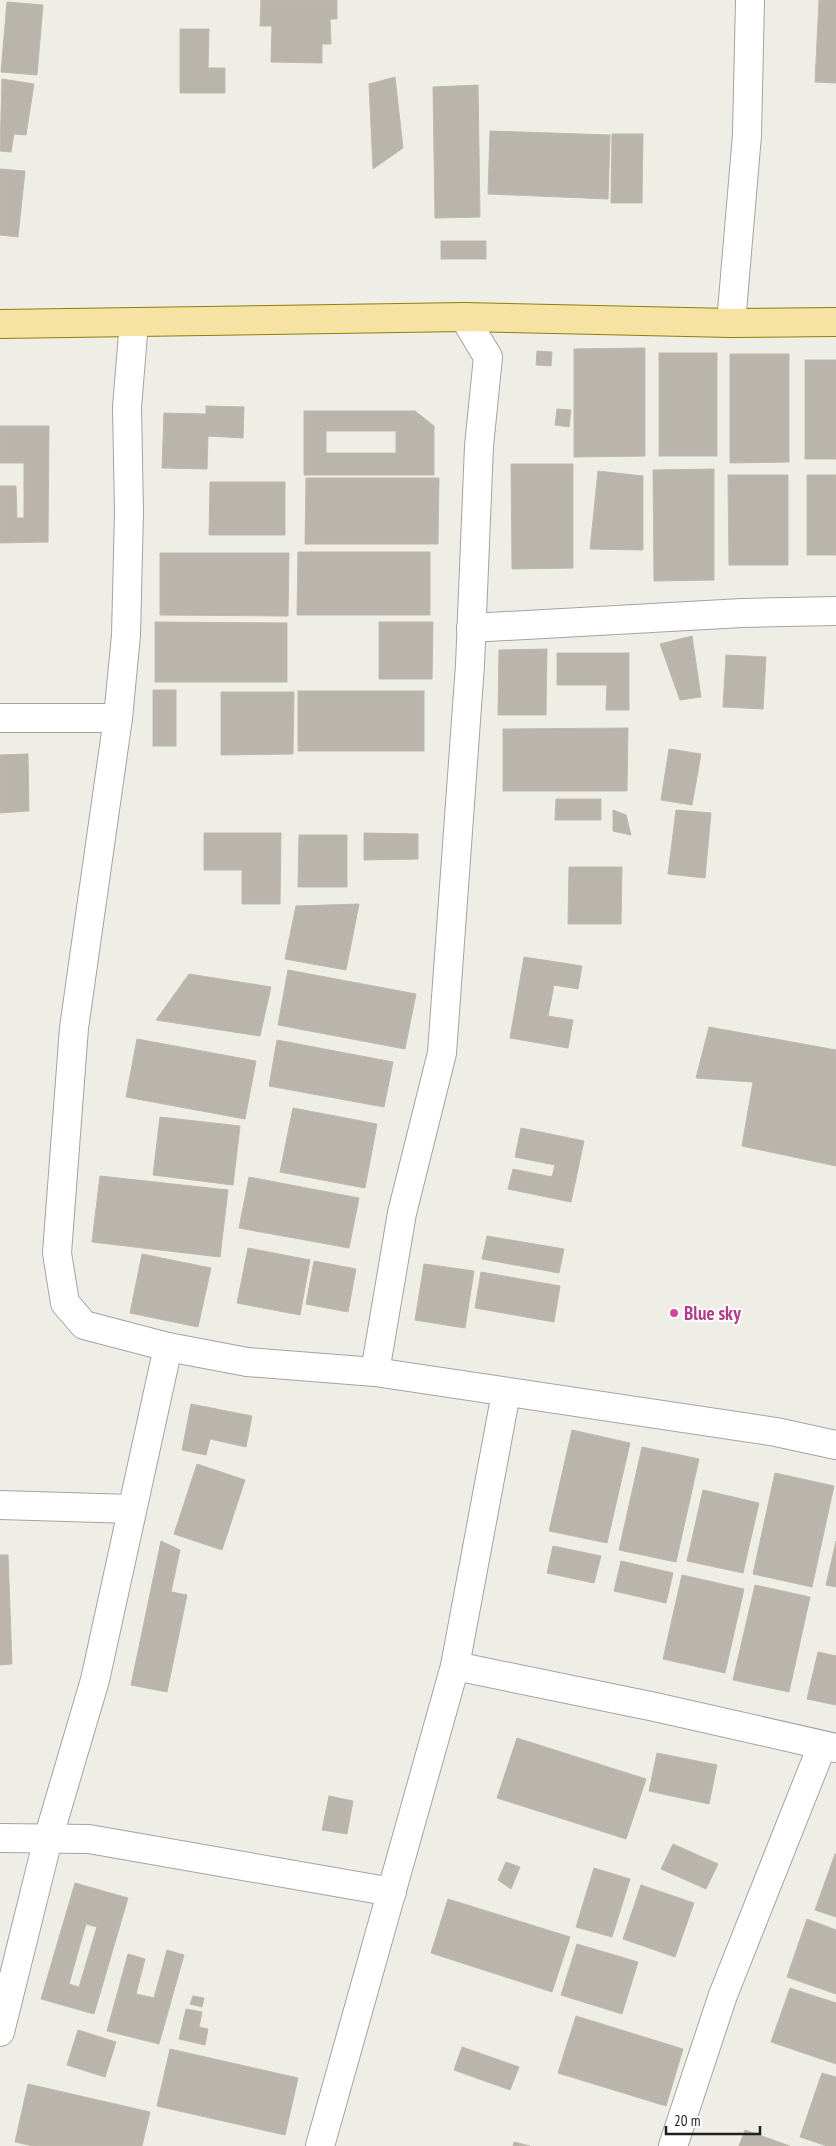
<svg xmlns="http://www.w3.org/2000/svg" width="836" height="2146" font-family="'PT Sans Narrow',sans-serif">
  <rect width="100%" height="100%" fill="#efeee6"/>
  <g fill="#b9b4ac" stroke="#c0b8a9" fill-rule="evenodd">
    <polygon points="261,0 337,0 337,19 330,19 331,44 322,44 322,63 271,62 272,26 260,26"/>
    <polygon points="819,0 836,0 836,83 815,82"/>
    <polygon points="7,2 43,5 37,75 1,72"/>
    <polygon points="180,29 209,29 208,68 225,68 225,93 180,93"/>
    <polygon points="395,77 403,148 373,169 369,84"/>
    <polygon points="2,79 34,84 26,135 14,134 11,152 0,151"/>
    <polygon points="478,85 480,217 435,218 433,87"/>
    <polygon points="490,131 610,135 608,199 488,194"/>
    <polygon points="612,134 643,134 642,203 611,203"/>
    <polygon points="0,169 25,171 18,237 0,235"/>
    <rect x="441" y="241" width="45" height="18"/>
    <polygon points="645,348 645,456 574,457 574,349"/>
    <polygon points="537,351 552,352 551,366 536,365"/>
    <rect x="659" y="353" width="58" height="103"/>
    <polygon points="730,354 789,354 789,462 730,463"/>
    <rect x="805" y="360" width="31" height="99"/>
    <polygon points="206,406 244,407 243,438 208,436 207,469 162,468 164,413 206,414"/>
    <polygon points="557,409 571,410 569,427 555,425"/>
    <path d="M304 411H415L434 426V475H304ZM326 431H396V453H326Z"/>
    <polygon points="0,426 49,426 48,542 0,543 0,486 16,486 17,518 24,518 24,463 0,463"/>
    <polygon points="511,464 573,464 573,568 512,569"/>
    <polygon points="714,469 714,580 654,581 653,470"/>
    <polygon points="598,471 643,476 643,550 590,549"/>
    <polygon points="728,475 788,475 788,565 729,565"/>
    <rect x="807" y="475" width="29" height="80"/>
    <polygon points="306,478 439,478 438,544 305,544"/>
    <polygon points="210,482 285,482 285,535 209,535"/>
    <polygon points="298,552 430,552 430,615 297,615"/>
    <polygon points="160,553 289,553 288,616 160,615"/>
    <polygon points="155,622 287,623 287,682 155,682"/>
    <polygon points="379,622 433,622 432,679 379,679"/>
    <polygon points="692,636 701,697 680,700 660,644"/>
    <polygon points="547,649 546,715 498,715 499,650"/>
    <polygon points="557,653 629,653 629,710 606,710 607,685 557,685"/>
    <polygon points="726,655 766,657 763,709 723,707"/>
    <rect x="153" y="690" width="23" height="56"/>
    <rect x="298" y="691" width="126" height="60"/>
    <polygon points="221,692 294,692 293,754 221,755"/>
    <polygon points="628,728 627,791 503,791 503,729"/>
    <polygon points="669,749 701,754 692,805 661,800"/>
    <polygon points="28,754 29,811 0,813 0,755"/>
    <polygon points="556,799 601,799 601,820 555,820"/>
    <polygon points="613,810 626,815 631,835 613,831"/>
    <polygon points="676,810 711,813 705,878 668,874"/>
    <polygon points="204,833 281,833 280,904 242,904 242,870 204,870"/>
    <polygon points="364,833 418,834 418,859 364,860"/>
    <polygon points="299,835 347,835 347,887 298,887"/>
    <polygon points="569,867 622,867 621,924 568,924"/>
    <polygon points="359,904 346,970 285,959 296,906"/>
    <polygon points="524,957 582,966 578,989 554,985 548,1016 573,1020 568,1048 510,1038"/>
    <polygon points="288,970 416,994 405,1049 278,1025"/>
    <polygon points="189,974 271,987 260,1036 156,1020"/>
    <polygon points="709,1027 836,1050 836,1166 742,1146 753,1082 696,1078"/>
    <polygon points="137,1039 256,1061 245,1119 126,1097"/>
    <polygon points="277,1040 393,1062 384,1107 269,1086"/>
    <polygon points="293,1108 377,1124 365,1188 280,1172"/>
    <polygon points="160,1117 240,1126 233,1185 153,1175"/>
    <polygon points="521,1128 584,1141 571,1202 508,1189 513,1169 552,1177 555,1165 515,1157"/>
    <polygon points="100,1176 228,1190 220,1257 92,1242"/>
    <polygon points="249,1177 359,1198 349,1248 239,1228"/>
    <polygon points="487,1236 564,1249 559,1273 482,1259"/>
    <polygon points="248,1248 310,1260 300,1315 237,1303"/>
    <polygon points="142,1254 211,1268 198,1327 130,1313"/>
    <polygon points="314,1261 356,1269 348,1312 306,1304"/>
    <polygon points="424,1264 474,1271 465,1328 415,1320"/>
    <polygon points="481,1272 560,1286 554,1322 475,1308"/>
    <polygon points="191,1404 252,1416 246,1447 210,1439 206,1455 182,1450"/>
    <polygon points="572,1430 630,1443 607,1543 549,1531"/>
    <polygon points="642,1447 699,1459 676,1562 619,1550"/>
    <polygon points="197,1464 245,1480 222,1550 174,1534"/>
    <polygon points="775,1473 834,1486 812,1587 753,1574"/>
    <polygon points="703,1490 759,1503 743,1573 687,1561"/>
    <polygon points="161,1541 180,1550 171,1592 187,1595 167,1692 131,1685"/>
    <polygon points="836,1541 836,1587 826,1585"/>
    <polygon points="553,1546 601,1556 594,1583 547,1573"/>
    <polygon points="0,1555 8,1555 12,1664 0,1665"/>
    <polygon points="621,1561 673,1573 666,1603 614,1591"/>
    <polygon points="682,1575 744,1589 725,1673 663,1659"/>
    <polygon points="755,1585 810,1597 789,1692 733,1680"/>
    <polygon points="818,1652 836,1656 836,1705 807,1699"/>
    <polygon points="517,1738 646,1779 626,1839 497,1798"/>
    <polygon points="657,1753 717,1765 709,1804 649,1791"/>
    <polygon points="329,1796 353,1801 347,1834 322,1830"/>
    <polygon points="673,1844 718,1864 706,1889 661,1869"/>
    <polygon points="835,1854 836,1854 836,1917 815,1910"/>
    <polygon points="506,1862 520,1867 511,1889 498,1880"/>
    <polygon points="594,1868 630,1879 612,1937 576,1927"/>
    <path d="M75 1883 128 1898 94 2014 41 1999ZM86 1924 97 1927 79 1987 69 1984Z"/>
    <polygon points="641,1885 694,1903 675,1957 623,1939"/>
    <polygon points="448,1899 570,1937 552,1992 431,1953"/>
    <polygon points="807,1919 836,1930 836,1994 787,1977"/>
    <polygon points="577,1944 638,1962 622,2014 561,1995"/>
    <polygon points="167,1950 184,1955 159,2044 107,2031 128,1954 145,1959 136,1994 154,1998"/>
    <polygon points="790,1988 836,2003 836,2064 771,2042"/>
    <polygon points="193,1996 204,1998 202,2007 190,2004"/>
    <polygon points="186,2009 202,2012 199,2027 208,2029 205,2045 179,2039"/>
    <polygon points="576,2016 683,2049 666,2106 558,2073"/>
    <polygon points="78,2030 116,2042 105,2077 67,2065"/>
    <polygon points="462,2047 519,2067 510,2090 454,2070"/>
    <polygon points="170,2049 298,2078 285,2135 157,2106"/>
    <polygon points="822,2073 836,2077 836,2146 827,2146 800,2137"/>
    <polygon points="28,2084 150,2112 142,2146 33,2146 15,2142"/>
    <polygon points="745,2130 790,2146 739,2146"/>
    <polygon points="514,2142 530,2146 513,2146"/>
  </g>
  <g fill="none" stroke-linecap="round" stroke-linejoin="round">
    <defs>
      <g id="minor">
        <polyline points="134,322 127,407 129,512 126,635 118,718 74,1028 57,1253 65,1303 84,1325 168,1347 247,1362 375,1372 776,1432 836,1445"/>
        <polyline points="731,323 747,135 750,0"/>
        <polyline points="471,628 742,613 836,611"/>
        <polyline points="0,718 118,718"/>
        <polyline points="375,1372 402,1213 442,1053 470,665 479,446 488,357 464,317"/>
        <polyline points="0,1505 132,1509"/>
        <polyline points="455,1666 655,1707 836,1748"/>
        <polyline points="0,1838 89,1839 392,1892"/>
        <polyline points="0,2032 48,1839 95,1680 168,1347"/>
        <polyline points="320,2146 455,1666 506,1393"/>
        <polyline points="673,2146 723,1995 822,1746"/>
      </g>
      <polyline id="major" points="0,324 464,317 731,323 836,322"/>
    </defs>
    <use href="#minor" stroke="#a3a3a3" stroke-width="30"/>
    <use href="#major" stroke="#907e0a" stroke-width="30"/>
    <use href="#minor" stroke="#fff" stroke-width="28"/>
    <use href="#major" stroke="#f6e3a4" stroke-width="28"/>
  </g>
  <circle fill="#d1479c" stroke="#fff" stroke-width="2" cx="674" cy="1313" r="5"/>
  <g text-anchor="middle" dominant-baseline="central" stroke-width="4" stroke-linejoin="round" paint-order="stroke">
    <g font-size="19" font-weight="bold" fill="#b23c85" stroke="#fff" text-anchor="start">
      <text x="684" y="1313">Blue sky</text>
    </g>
  </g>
  <path d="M666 2126v8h94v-8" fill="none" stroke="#1f1f1f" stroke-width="2.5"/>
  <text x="674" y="2126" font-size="15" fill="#1f1f1f" stroke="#ffffff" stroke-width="4" paint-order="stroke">20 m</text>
</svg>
